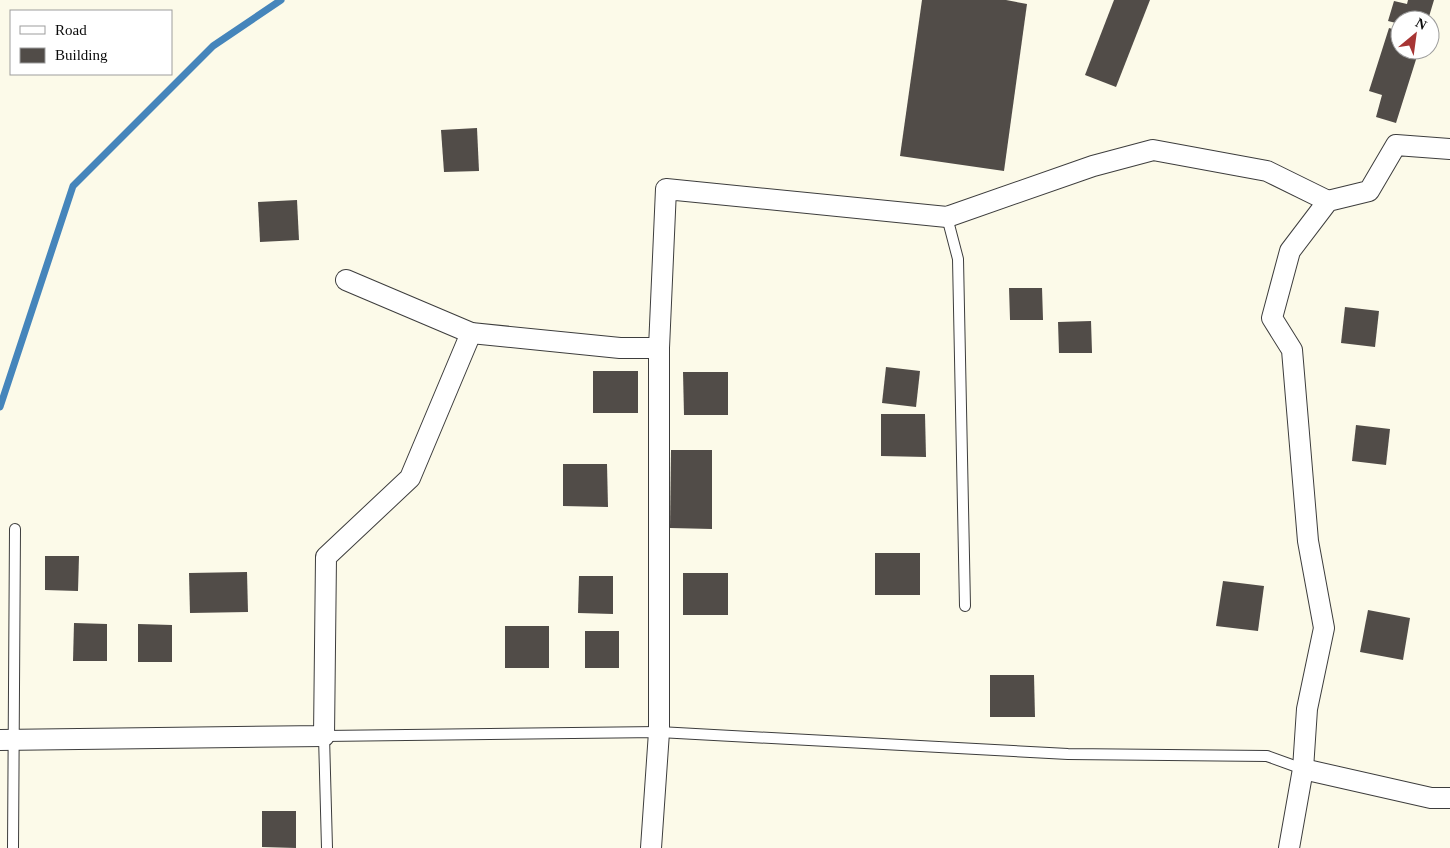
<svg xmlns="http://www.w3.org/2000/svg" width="1450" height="848" font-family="Georgia,serif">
  <rect width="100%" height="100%" fill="#fcfae9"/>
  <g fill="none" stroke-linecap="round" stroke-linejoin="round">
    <polyline stroke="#4585bb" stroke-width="7" points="0,407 73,186 213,46 281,0"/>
  </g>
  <g fill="#514c48">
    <polygon points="922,0 1006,0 1027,4 1004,171 900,156"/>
    <polygon points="1114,0 1150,0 1116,87 1085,75"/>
    <polygon points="1408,0 1434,0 1428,20 1400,20 1400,24 1388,21 1394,1 1407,4"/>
    <polygon points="1389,28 1400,31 1400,50 1419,50 1396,123 1376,117 1382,95 1369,91"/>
    <polygon points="477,128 479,171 444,172 441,130"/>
    <polygon points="297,200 299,240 260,242 258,202"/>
    <polygon points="1009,288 1042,288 1043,320 1010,320"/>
    <polygon points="1345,307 1379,311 1375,347 1341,343"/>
    <polygon points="1091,321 1092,353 1059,353 1058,322"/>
    <polygon points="886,367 920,371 916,407 882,403"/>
    <rect x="593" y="371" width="45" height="42"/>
    <polygon points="683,372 728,372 728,415 684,415"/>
    <polygon points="881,414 925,414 926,457 881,456"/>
    <polygon points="1356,425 1390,429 1386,465 1352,461"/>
    <polygon points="671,450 712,450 712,529 670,528"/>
    <polygon points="563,464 607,464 608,507 563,506"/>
    <rect x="875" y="553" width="45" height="42"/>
    <polygon points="45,556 79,556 78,591 45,590"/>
    <polygon points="247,572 248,612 190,613 189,573"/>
    <rect x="683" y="573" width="45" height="42"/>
    <polygon points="579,576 613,576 613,614 578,613"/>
    <polygon points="1223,581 1264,586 1258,631 1216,626"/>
    <polygon points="1368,610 1410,618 1403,660 1360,652"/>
    <polygon points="74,623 107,624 107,661 73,661"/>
    <polygon points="138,624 172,625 172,662 138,662"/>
    <rect x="505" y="626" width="44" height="42"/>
    <rect x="585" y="631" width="34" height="37"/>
    <polygon points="990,675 1034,675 1035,717 990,717"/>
    <polygon points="262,811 296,811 296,848 262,847"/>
  </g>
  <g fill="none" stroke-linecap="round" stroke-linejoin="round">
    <defs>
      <g id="service">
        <polyline points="947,217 958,259 965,606"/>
        <polyline points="13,848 15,529"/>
        <polyline points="327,848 324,736 659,732 1068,754 1267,756 1303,769"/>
      </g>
      <g id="minor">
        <polyline points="346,280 471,333 620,348 659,348 666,189 947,217 1093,166 1153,150 1267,171 1328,201"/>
        <polyline points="0,740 324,736 326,557 410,478 471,333"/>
        <polyline points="1303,769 1431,798 1450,798"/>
        <polyline points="651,848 659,732 659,348"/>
        <polyline points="1289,848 1303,769 1307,709 1324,628 1308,541 1292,350 1272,318 1290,251 1328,201 1369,191 1396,145 1450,149"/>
      </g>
    </defs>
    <use href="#service" stroke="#3d3d3d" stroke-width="12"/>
    <use href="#minor" stroke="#3d3d3d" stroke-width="22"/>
    <use href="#service" stroke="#fff" stroke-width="10"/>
    <use href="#minor" stroke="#fff" stroke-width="20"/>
  </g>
  <rect x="10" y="10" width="162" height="65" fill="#ffffff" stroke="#9d9d9d"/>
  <rect x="20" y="26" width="25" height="8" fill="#ffffff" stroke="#9d9d9d"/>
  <text x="55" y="35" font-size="15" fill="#0a0a0a">Road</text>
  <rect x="20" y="48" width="25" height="15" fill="#514c48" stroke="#9d9d9d"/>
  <text x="55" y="60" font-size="15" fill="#0a0a0a">Building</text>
  <g transform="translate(1415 35) rotate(29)"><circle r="24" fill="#ffffff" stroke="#9d9d9d"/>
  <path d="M0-4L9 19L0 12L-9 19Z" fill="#a73534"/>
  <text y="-8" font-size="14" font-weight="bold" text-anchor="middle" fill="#0a0a0a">N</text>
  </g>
</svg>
